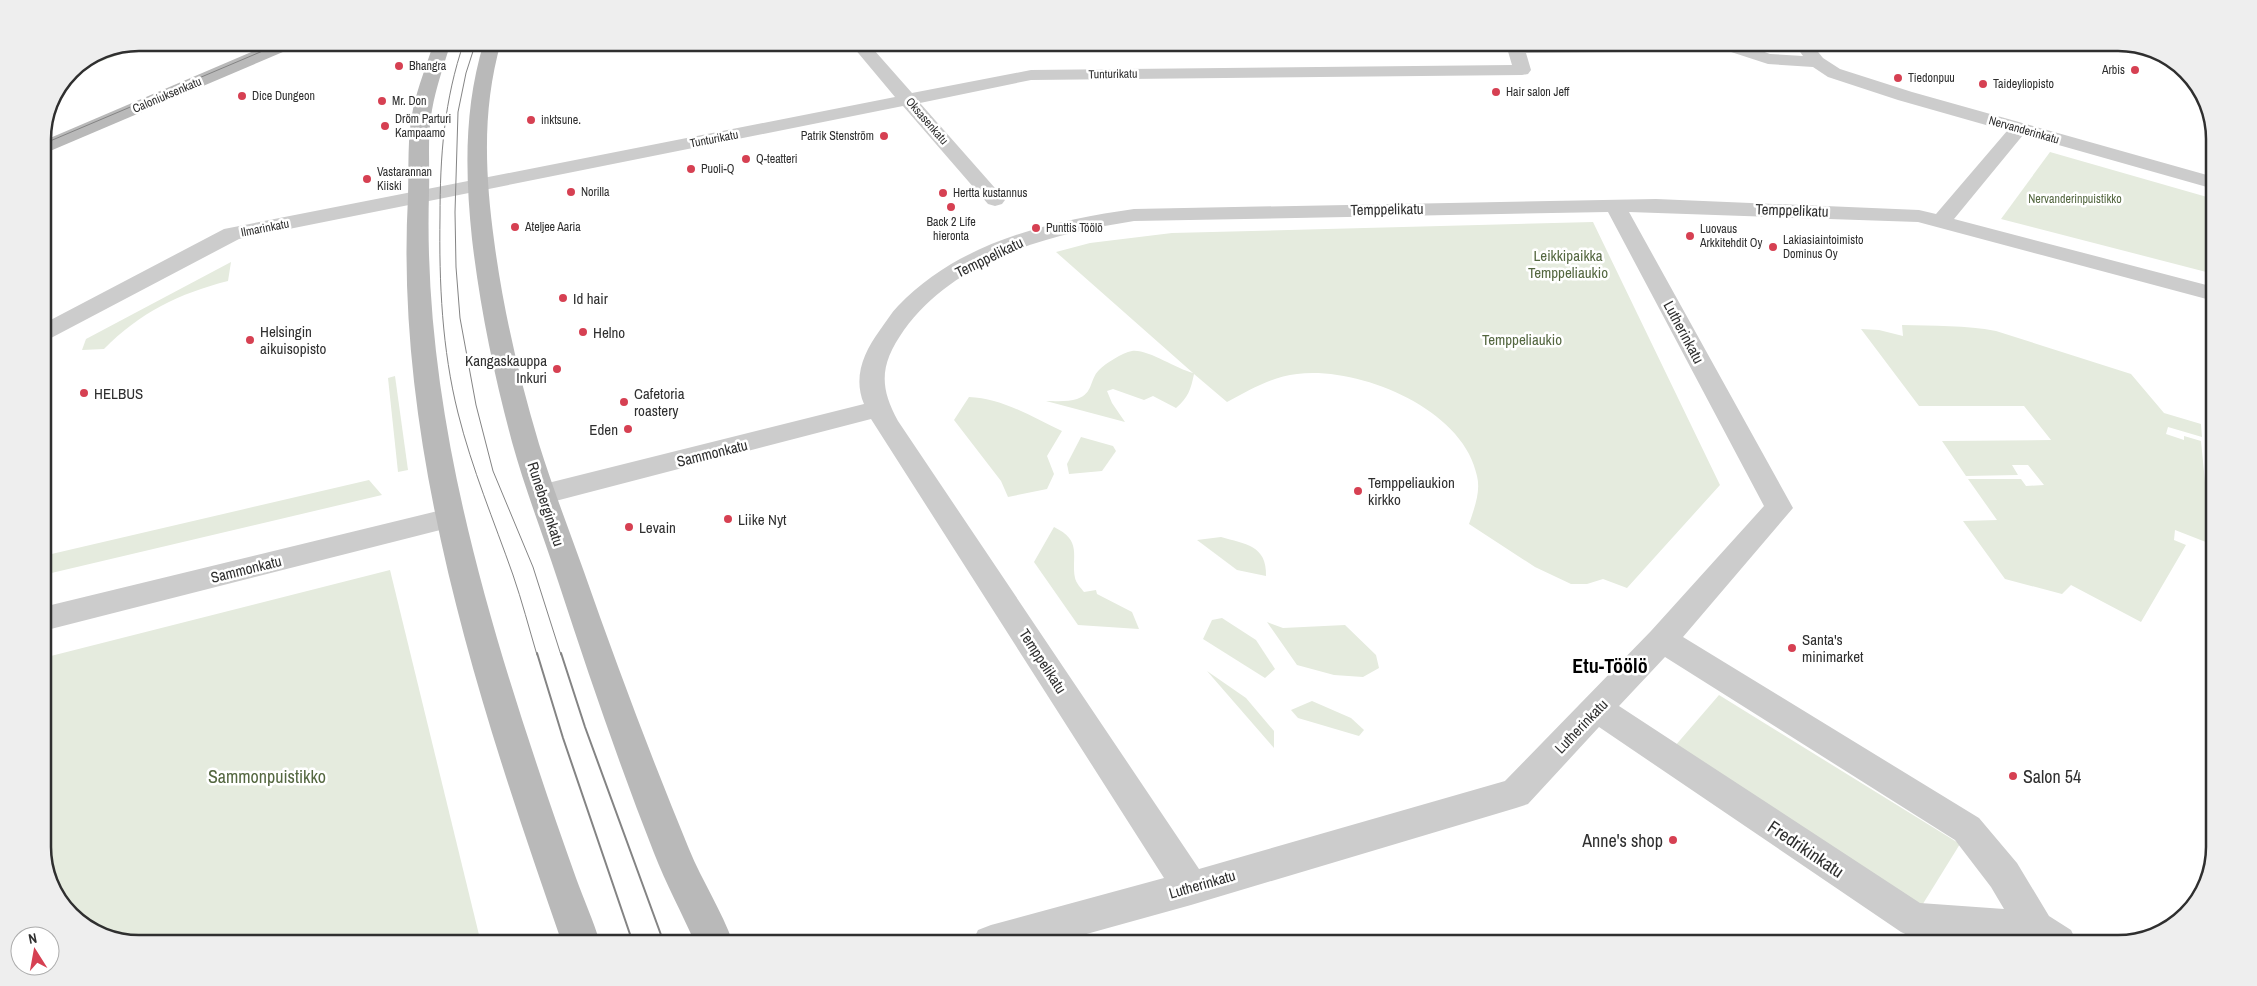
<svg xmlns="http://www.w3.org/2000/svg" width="2257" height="986" font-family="'Archivo Narrow',sans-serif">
  <rect width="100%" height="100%" fill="#fff"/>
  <g fill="#e5ebde">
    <polygon points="140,42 149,43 89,66 82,64 103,50"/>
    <polygon points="2050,152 2214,199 2214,274 2001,219"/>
    <path d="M1593 222 1720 485 1627 588 1603 579 1587 584H1571L1535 567 1469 524C1474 509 1481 492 1477 476 1464 409 1359 366 1297 374 1271 377 1250 390 1227 402L1194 374C1191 389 1188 398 1176 408L1153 396 1144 400 1113 389 1107 391 1112 403 1125 422 1046 401C1055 401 1069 402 1077 399 1094 393 1089 380 1099 370 1106 363 1122 353 1132 351 1148 349 1176 369 1193 373L1056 252 1090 243 1172 233Z"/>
    <path d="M231 262 228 281C180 293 139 313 104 349L82 350 86 339Z"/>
    <path d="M1902 325C1933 326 1966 325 1996 331L2131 374 2164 413 2201 424 2202 437 2168 427 2166 434 2184 440V436L2201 441 2211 544 2175 530 2174 540 2186 545 2141 622 2071 585 2062 594 2005 579 1963 521 1997 520 1968 479H2021L2026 486 2044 485 2028 465H2012L2018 475 1966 476 1942 441 2051 440 2024 406H1919L1861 329 1879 330 1903 336Z"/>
    <polygon points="395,376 408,470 398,472 388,378"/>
    <path d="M969 397C1002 398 1032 417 1062 431L1047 456 1054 474 1047 489 1008 497 1001 481 954 420Z"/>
    <polygon points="1081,437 1113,446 1116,451 1102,471 1069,474 1067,464"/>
    <polygon points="369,480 382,495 43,575 43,556"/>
    <path d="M1054 527C1083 541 1071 556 1075 578 1076 583 1081 588 1084 592L1096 590 1097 594 1132 612 1139 629 1078 625 1034 562Z"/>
    <path d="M1221 537C1245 544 1267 545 1266 576L1237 570 1197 540Z"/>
    <polygon points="390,570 481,943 140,943 103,936 62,905 43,853 43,658"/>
    <polygon points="1222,618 1256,640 1275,669 1265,678 1203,639 1212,620"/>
    <polygon points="1267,622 1283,628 1345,625 1376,655 1379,668 1363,677 1334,675 1297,665"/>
    <polygon points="1207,671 1246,698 1274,731 1274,748"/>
    <polygon points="1719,695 1960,844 1921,907 1675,746"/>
    <polygon points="1312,701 1351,718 1364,730 1359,736 1298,718 1291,710"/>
  </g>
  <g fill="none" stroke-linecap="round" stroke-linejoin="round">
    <g fill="#ccc" fill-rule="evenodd">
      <path d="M849 42H867L912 93 1031 70 1512 65 1507 48 1510 44 1516 43 1759 42 1757 46 1751 47 1770 54 1803 56 1793 42H1810L1823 58 1840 69 1912 92 2214 177V189L2023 135 1954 219 2214 287V301L1918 222 1629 212 1793 508 1683 637 1979 818 2017 863 2049 916 2071 930 2077 943H1993L1914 938 1901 932 1599 727 1528 804 1516 808 1191 905 1054 943H972L978 930 991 925 1164 878 871 419 544 504 534 501 530 494 534 487 544 484 864 404C853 378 863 353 880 330 886 322 891 313 898 306 959 242 1050 221 1134 209L1656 199 1919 210 1936 214 2007 131 1898 100 1828 77 1813 67 1768 64 1728 51 1526 53 1531 70 1528 74 1522 75 1031 80 920 103 1002 196 1005 200 1002 204 995 206 988 204 903 106 239 239 51 338 43 340V324L224 229 895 97ZM1608 212 1764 506 1651 631 1505 781 1199 869 898 421C878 385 881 363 904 330 956 258 1051 234 1134 221ZM1665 657 1955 840 1991 887 2004 909 1920 903 1619 706Z"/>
      <polygon points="450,508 460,511 464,518 460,525 43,631 43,607"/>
    </g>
    <g fill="#b9b9b9" fill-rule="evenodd">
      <polygon points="275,42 299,42 297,46 43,154 43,141"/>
      <path d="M434 42H451C444 65 436 87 432 110 427 137 430 166 429 193 423 391 476 582 538 768 550 805 563 841 576 878 584 900 594 922 600 943H562C480 708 394 448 408 197 409 168 407 137 413 109 418 86 427 64 434 42Z"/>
      <path d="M484 42H501C482 108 485 173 494 240 503 309 519 377 539 444 552 486 568 527 583 569 616 663 651 757 689 849 702 881 722 911 733 943H695C682 913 666 884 654 853 619 764 588 673 558 581 543 535 525 489 512 442 494 375 480 308 472 239 465 172 464 107 484 42Z"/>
    </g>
    <g stroke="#848484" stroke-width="1">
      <path d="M464 42C444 100 440 156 440 217 439 283 442 349 458 413 472 469 494 521 513 575 522 601 529 628 537 655"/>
      <polyline points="476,42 466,73 458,112 455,212 456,267 460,318 476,405 493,471 533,567 561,655"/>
      <polyline points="43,144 284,42"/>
    </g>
    <g stroke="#848484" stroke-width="2">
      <polyline points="537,653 563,738 633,943"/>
      <polyline points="561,653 585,727 664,943"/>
    </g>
  </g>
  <g fill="#d64052" stroke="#fff" stroke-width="2">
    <circle cx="399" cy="66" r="5"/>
    <circle cx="2135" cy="70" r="5"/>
    <circle cx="1898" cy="78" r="5"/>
    <circle cx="1983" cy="84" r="5"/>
    <circle cx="1496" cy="92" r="5"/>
    <circle cx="242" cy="96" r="5"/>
    <circle cx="382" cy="101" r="5"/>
    <circle cx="531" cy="120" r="5"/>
    <circle cx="385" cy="126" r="5"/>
    <circle cx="884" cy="136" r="5"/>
    <circle cx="746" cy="159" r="5"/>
    <circle cx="691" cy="169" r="5"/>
    <circle cx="367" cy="179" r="5"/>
    <circle cx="571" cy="192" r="5"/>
    <circle cx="943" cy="193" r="5"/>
    <circle cx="951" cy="207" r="5"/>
    <circle cx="515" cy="227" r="5"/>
    <circle cx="1036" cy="228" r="5"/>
    <circle cx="1690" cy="236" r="5"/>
    <circle cx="1773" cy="247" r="5"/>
    <circle cx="563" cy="298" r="5"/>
    <circle cx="583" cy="332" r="5"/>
    <circle cx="250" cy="340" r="5"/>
    <circle cx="557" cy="369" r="5"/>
    <circle cx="84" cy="393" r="5"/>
    <circle cx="624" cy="402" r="5"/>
    <circle cx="628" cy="429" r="5"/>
    <circle cx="1358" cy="491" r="5"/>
    <circle cx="728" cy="519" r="5"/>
    <circle cx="629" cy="527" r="5"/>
    <circle cx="1792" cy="648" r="5"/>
    <circle cx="2013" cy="776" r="5"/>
    <circle cx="1673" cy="840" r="5"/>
  </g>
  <g text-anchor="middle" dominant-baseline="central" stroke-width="5" stroke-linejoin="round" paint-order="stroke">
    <g font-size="12" fill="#2f2f2f" stroke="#fff" text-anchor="start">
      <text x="409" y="66">Bhangra</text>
      <text x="2125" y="70" text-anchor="end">Arbis</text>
      <text x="1908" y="78">Tiedonpuu</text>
      <text x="1993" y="84">Taideyliopisto</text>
      <text x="1506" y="92">Hair salon Jeff</text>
      <text x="252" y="96">Dice Dungeon</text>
      <text x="392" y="101">Mr. Don</text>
      <text x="395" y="119">Dröm Parturi<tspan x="395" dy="14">Kampaamo</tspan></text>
      <text x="541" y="120">inktsune.</text>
      <text x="874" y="136" text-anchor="end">Patrik Stenström</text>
      <text x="756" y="159">Q-teatteri</text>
      <text x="701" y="169">Puoli-Q</text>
      <text x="377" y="172">Vastarannan<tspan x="377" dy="14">Kiiski</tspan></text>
      <text x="581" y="192">Norilla</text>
      <text x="953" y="193">Hertta kustannus</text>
      <text x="951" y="222" text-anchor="middle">Back 2 Life<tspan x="951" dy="14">hieronta</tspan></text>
      <text x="525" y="227">Ateljee Aaria</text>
      <text x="1046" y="228">Punttis Töölö</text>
      <text x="1700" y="229">Luovaus<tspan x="1700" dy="14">Arkkitehdit Oy</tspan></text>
      <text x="1783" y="240">Lakiasiaintoimisto<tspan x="1783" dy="14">Dominus Oy</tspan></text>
    </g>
    <g font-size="12" fill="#2f2f2f" stroke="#fff">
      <text transform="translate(1113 74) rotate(-1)">Tunturikatu</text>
      <text transform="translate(167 95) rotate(-23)">Caloniuksenkatu</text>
      <text transform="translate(927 121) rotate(49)">Oksasenkatu</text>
      <text transform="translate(2024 130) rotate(16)">Nervanderinkatu</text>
      <text transform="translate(714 139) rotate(-11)">Tunturikatu</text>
      <text transform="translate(265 228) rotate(-11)">Ilmarinkatu</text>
    </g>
    <g font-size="12" fill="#546740" stroke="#fff">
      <text x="2075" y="199">Nervanderinpuistikko</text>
    </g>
    <g font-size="15" fill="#2f2f2f" stroke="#fff">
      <text transform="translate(1387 209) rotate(-1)">Temppelikatu</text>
      <text transform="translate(1792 210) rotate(2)">Temppelikatu</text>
      <text transform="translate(989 257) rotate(-26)">Temppelikatu</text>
      <text transform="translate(1684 332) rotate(62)">Lutherinkatu</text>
      <text transform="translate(712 453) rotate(-14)">Sammonkatu</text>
      <text transform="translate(546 504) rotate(72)">Runeberginkatu</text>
      <text transform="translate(246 569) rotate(-14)">Sammonkatu</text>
      <text transform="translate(1043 661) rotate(57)">Temppelikatu</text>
      <text transform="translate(1581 726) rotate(-46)">Lutherinkatu</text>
      <text transform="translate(1202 884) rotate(-16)">Lutherinkatu</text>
    </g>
    <g font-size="15" fill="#546740" stroke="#fff">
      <text x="1568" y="255">Leikkipaikka<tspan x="1568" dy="17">Temppeliaukio</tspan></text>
      <text x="1522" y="339">Temppeliaukio</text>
    </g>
    <g font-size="15" fill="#2f2f2f" stroke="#fff" text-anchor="start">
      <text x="573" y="298">Id hair</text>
      <text x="260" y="331">Helsingin<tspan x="260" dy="17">aikuisopisto</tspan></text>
      <text x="593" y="332">Helno</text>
      <text x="547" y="360" text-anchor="end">Kangaskauppa<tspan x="547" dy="17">Inkuri</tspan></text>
      <text x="94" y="393">HELBUS</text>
      <text x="634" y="393">Cafetoria<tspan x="634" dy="17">roastery</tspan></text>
      <text x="618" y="429" text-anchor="end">Eden</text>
      <text x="1368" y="482">Temppeliaukion<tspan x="1368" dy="17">kirkko</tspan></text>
      <text x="738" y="519">Liike Nyt</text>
      <text x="639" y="527">Levain</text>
      <text x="1802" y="639">Santa's<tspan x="1802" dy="17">minimarket</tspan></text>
    </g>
    <g font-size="18" fill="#546740" stroke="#fff">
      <text x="267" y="776">Sammonpuistikko</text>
    </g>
    <g font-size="18" fill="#2f2f2f" stroke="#fff" text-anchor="start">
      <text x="2023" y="776">Salon 54</text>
      <text x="1663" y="840" text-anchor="end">Anne's shop</text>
    </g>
    <g font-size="18" fill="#2f2f2f" stroke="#fff">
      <text transform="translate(1806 849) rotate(34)">Fredrikinkatu</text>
    </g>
    <g font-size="20" font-weight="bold" fill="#000" stroke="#fff">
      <text x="1610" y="665">Etu-Töölö</text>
    </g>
  </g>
  <path d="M0 0H2257V986H0ZM139 51H2118A88 88 0 0 1 2206 139V847A88 88 0 0 1 2118 935H139A88 88 0 0 1 51 847V139A88 88 0 0 1 139 51Z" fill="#eee" fill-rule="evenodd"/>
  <path fill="none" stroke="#2f2f2f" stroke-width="2.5" d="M139 51H2118A88 88 0 0 1 2206 139V847A88 88 0 0 1 2118 935H139A88 88 0 0 1 51 847V139A88 88 0 0 1 139 51Z"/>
  <g transform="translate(35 951) rotate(349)"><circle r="24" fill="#ffffff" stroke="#acacac"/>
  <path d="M0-4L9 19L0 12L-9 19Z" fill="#d64052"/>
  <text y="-8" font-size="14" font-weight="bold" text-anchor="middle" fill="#2f2f2f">N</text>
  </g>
</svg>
